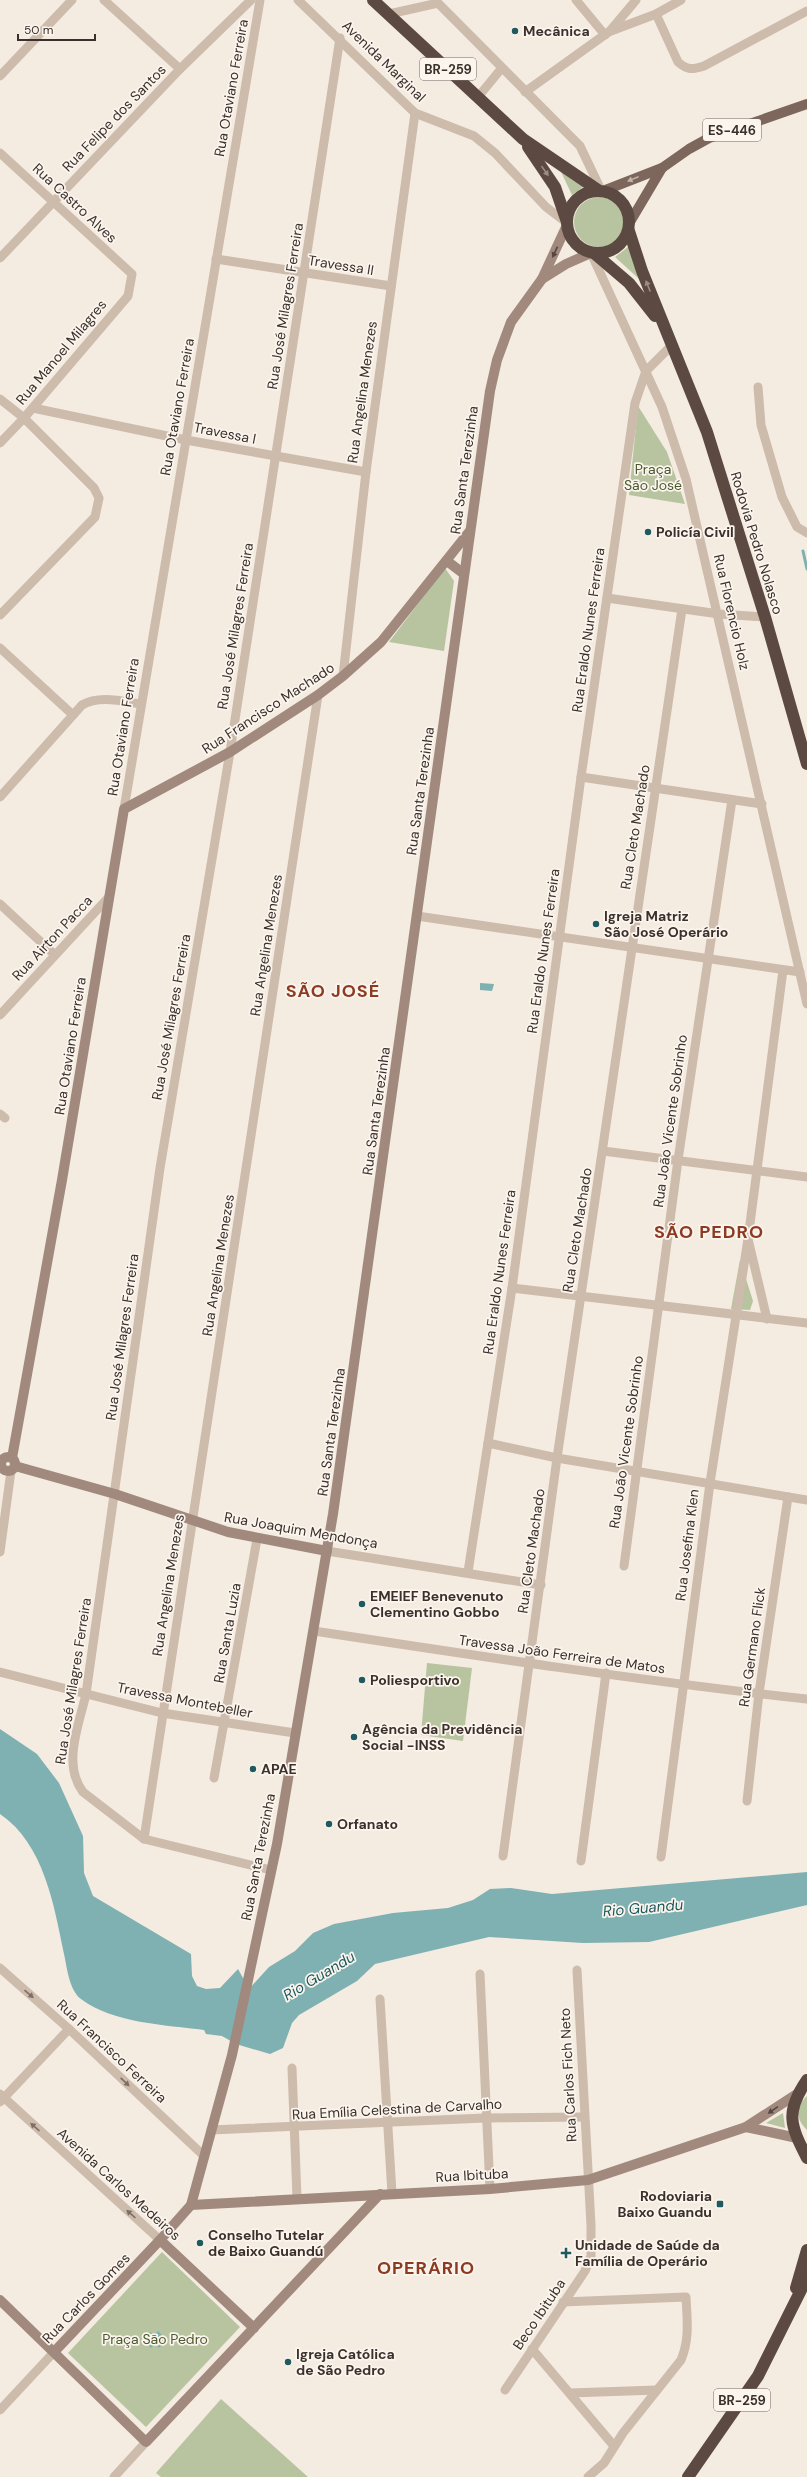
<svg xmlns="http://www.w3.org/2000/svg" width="807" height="2477" font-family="'DM Sans',sans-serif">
  <rect width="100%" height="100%" fill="#f4ebe1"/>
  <g fill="#b8c4a0">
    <polygon points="555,159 587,184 572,195"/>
    <circle cx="599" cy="222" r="25"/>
    <polygon points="632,244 648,287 615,257"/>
    <polygon points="638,406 667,452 685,504 629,495"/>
    <polygon points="445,568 454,581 444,651 389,642"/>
    <polygon points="740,1260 753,1301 750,1310 731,1309"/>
    <polygon points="427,1663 472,1668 463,1741 421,1735"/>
    <path d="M807 2096V2130C796 2120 795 2107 807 2096Z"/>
    <polygon points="783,2113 785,2128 766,2123"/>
    <polygon points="162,2252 240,2327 146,2427 68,2353"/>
    <polygon points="221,2399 308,2477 161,2477 156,2473"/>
  </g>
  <g fill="#7fb0b2">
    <polygon points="480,983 494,984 492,991 480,990"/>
    <path d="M0 1729 37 1754 59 1783 83 1836 84 1873 93 1896 191 1954 192 1976 197 1986 206 1989 220 1988 238 1969 249 1989 269 1967 295 1951 313 1933 334 1924 393 1913 448 1908 473 1900 490 1889 511 1888 552 1894 807 1872V1905L649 1942 583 1943 489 1937 375 1964 357 1981 299 2015 292 2023 283 2048 270 2054 236 2044 222 2036 206 2034 204 2030C166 2025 112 2023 81 1999 69 1990 67 1967 64 1954 54 1905 44 1844 0 1814Z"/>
    <polygon points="158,2331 162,2335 158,2339 163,2344 159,2348 155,2344 151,2348 147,2344 150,2340 146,2336 150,2332 154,2335"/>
  </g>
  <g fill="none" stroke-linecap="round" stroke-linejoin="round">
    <polyline stroke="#7fb0b2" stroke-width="3" points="803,551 807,569"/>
    <g stroke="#cdbbac" stroke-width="9">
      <polyline points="104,0 180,69"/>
      <polyline points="298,0 415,113 474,136 495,153 546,207 567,223"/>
      <polyline points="576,0 605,35"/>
      <polyline points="389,14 438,3 580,146 601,190"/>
      <path d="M656 14 678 62C687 70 692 70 704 66L807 11"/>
      <polyline points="611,31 656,14 681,0"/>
      <polyline points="0,76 72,0"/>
      <polyline points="525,92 610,31 636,0"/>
      <polyline points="478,97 501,69"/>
      <polyline points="0,153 132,274 128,296 24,418 0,443"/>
      <polyline points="591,253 662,407 686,479 807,1004"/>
      <polyline points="0,258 180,69 251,0"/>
      <polyline points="216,259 391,286"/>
      <polyline points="758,387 761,425 782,497 797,527 807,533"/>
      <polyline points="0,399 24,418 94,488 99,498 95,517 0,615"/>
      <polyline points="33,408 186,440 366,472"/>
      <polyline points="607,598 719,614 765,617"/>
      <polyline points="0,648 73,715"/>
      <polyline points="343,676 366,472 415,113"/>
      <polyline points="581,777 762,804"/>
      <path d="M0 797 82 705C99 695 121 701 140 704"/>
      <polyline points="124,809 260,0"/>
      <polyline points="0,904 55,955"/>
      <polyline points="417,916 800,972"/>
      <polyline points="0,1015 108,898"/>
      <polyline points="0,1114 5,1118"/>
      <polyline points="603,1151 807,1177"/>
      <polyline points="512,1288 807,1323"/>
      <polyline points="767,1319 748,1239 783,970"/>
      <polyline points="488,1443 557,1458 807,1500"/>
      <polyline points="0,1461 1,1462"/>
      <polyline points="327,1551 541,1585"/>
      <polyline points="0,1552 11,1471"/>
      <polyline points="624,1566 678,1160 732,800"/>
      <polyline points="468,1572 512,1288 581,777 635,403 646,371 672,345"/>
      <path d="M314 1631C478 1656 642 1681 807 1699"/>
      <polyline points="0,1672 162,1713 295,1733"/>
      <polyline points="214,1778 257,1539"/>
      <polyline points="747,1801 759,1693 788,1497"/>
      <polyline points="144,1839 318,695"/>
      <polyline points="503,1856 557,1458 682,609"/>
      <polyline points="661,1857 710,1483 748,1239"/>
      <polyline points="581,1861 606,1673"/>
      <path d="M271 1870 144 1839 83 1792C62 1764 79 1725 86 1694L160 1168 230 752 340 38"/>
      <polyline points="0,1968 69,2029 203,2155"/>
      <polyline points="480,1974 490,2189"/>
      <polyline points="380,1999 392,2193"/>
      <polyline points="292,2068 297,2198"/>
      <polyline points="0,2094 160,2240"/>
      <polyline points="0,2102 69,2029"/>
      <polyline points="211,2130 485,2118 584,2117"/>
      <path d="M563 2302 686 2297C687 2319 690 2339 681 2360L623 2433 604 2463 588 2477"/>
      <polyline points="532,2349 614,2446"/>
      <polyline points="505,2390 585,2271 591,2256 591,2225 577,1970"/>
      <polyline points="570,2393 657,2390"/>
      <polyline points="0,2410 55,2351"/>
      <polyline points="114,2477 146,2442"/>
    </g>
    <g stroke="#a18a7d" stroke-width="10">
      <polyline points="542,279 566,264 591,253"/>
      <polyline points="447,561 464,574"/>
      <circle cx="8" cy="1464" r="7"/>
      <polyline points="12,1458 62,1180 124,809 230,752 318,695 343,676 381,642 469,532"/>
      <polyline points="15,1466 115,1494 228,1532 327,1551"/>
      <polyline points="746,2127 797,2138"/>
      <polyline points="191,2205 490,2189 588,2180 746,2127 800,2092"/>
      <polyline points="160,2240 254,2328"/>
      <polyline points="0,2300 146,2442 380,2194"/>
      <polyline points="55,2351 160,2240 191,2205 232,2055 277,1844 333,1514 490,391 497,360 511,322 542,279 567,225"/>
    </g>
    <g stroke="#7d675c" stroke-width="10">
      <polyline points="603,191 662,168 689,149 709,138 807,104"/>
      <polyline points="630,222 662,168"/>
    </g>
    <g stroke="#5c4a42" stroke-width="12">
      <polyline points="373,0 523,139 598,190"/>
      <polyline points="528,147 555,187 567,222"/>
      <circle cx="598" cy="222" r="31"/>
      <polyline points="629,231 642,271 707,432 765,617 807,764"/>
      <polyline points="595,254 629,283 655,316"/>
      <path d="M807 2080C785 2112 790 2125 807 2158"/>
      <polyline points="796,2288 807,2250"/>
      <polyline points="688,2477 758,2376 807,2278"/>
    </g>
  </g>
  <defs><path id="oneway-solid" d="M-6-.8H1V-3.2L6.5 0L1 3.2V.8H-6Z"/></defs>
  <g fill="#9c8e87">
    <use href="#oneway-solid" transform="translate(545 171) rotate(55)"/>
    <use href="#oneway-solid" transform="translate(648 286) rotate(-112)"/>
  </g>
  <use fill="#c2b5ac" href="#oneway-solid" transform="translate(633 179) rotate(158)"/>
  <g fill="#544640">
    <use href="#oneway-solid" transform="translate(555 252) rotate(115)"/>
    <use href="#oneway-solid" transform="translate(773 2110) rotate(145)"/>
  </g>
  <g fill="#7d6f65">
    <use href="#oneway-solid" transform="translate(29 1994) rotate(41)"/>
    <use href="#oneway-solid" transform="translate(125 2082) rotate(43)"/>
    <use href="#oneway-solid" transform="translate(35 2127) rotate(-138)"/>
    <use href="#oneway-solid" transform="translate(131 2214) rotate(-138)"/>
  </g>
  <g fill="#1f5a5e" stroke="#fbf5ee" stroke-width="1.5">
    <circle cx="515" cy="31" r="4"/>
    <circle cx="648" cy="532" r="4"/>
    <circle cx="596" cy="924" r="4"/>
    <circle cx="362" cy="1604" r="4"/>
    <circle cx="362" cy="1680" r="4"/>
    <circle cx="354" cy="1737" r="4"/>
    <circle cx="253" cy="1769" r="4"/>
    <circle cx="329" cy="1824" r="4"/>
    <rect x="716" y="2200" width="8" height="8" rx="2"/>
    <circle cx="200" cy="2243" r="4"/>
    <path d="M564 2247h4v4h4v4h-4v4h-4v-4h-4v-4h4z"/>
    <circle cx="288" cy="2362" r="4"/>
  </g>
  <g text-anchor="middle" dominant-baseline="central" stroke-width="3.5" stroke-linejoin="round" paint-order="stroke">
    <g fill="#fbf5ee" stroke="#756b66" stroke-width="1">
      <rect x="420" y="58" width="56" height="22" rx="3"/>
      <rect x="703" y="119" width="58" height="22" rx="3"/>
      <rect x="714" y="2389" width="56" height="22" rx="3"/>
    </g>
    <g font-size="13" font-weight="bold" fill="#3b302b">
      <text x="448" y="69">BR-259</text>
      <text x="732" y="130">ES-446</text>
      <text x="742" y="2400">BR-259</text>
    </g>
    <g font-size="14" font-weight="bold" fill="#3b302b" stroke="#fbf5ee" text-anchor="start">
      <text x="523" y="31">Mecânica</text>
      <text x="656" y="532">Policía Civil</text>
      <text x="604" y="916">Igreja Matriz<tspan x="604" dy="16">São José Operário</tspan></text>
      <text x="370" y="1596">EMEIEF Benevenuto<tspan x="370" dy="16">Clementino Gobbo</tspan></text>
      <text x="370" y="1680">Poliesportivo</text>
      <text x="362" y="1729">Agência da Previdência<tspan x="362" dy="16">Social -INSS</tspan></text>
      <text x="261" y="1769">APAE</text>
      <text x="337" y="1824">Orfanato</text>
      <text x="712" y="2196" text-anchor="end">Rodoviaria<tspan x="712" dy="16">Baixo Guandu</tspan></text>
      <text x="208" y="2235">Conselho Tutelar<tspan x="208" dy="16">de Baixo Guandú</tspan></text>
      <text x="575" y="2245">Unidade de Saúde da<tspan x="575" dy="16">Família de Operário</tspan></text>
      <text x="296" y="2354">Igreja Católica<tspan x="296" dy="16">de São Pedro</tspan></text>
    </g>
    <g font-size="14" fill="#3b302b" stroke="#fbf5ee">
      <text transform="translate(384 61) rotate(44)">Avenida Marginal</text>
      <text transform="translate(231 88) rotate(-80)">Rua Otaviano Ferreira</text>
      <text transform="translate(114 118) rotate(-46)">Rua Felipe dos Santos</text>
      <text transform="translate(75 203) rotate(43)">Rua Castro Alves</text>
      <text transform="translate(341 265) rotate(9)">Travessa II</text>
      <text transform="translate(285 306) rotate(-81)">Rua José Milagres Ferreira</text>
      <text transform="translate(61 352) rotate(-50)">Rua Manoel Milagres</text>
      <text transform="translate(362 392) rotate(-82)">Rua Angelina Menezes</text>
      <text transform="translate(177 407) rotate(-80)">Rua Otaviano Ferreira</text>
      <text transform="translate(225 433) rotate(11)">Travessa I</text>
      <text transform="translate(464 470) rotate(-82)">Rua Santa Terezinha</text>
      <text transform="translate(757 543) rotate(73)">Rodovia Pedro Nolasco</text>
      <text transform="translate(732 612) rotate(77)">Rua Florencio Holz</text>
      <text transform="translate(235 626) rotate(-81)">Rua José Milagres Ferreira</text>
      <text transform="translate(588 630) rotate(-82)">Rua Eraldo Nunes Ferreira</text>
      <text transform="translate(268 708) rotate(-33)">Rua Francisco Machado</text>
      <text transform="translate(123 727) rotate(-81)">Rua Otaviano Ferreira</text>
      <text transform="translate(420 791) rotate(-82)">Rua Santa Terezinha</text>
      <text transform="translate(635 827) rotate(-81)">Rua Cleto Machado</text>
      <text transform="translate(52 938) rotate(-47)">Rua Airton Pacca</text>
      <text transform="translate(266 945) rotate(-81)">Rua Angelina Menezes</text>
      <text transform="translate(543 951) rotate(-82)">Rua Eraldo Nunes Ferreira</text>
      <text transform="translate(171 1017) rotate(-80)">Rua José Milagres Ferreira</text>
      <text transform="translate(70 1046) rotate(-81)">Rua Otaviano Ferreira</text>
      <text transform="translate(376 1111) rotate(-82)">Rua Santa Terezinha</text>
      <text transform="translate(670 1121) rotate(-82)">Rua João Vicente Sobrinho</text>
      <text transform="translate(577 1230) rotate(-81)">Rua Cleto Machado</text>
      <text transform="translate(218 1265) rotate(-81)">Rua Angelina Menezes</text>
      <text transform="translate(499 1272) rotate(-82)">Rua Eraldo Nunes Ferreira</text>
      <text transform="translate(122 1337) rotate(-82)">Rua José Milagres Ferreira</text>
      <text transform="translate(331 1432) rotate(-82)">Rua Santa Terezinha</text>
      <text transform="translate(626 1442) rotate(-82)">Rua João Vicente Sobrinho</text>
      <text transform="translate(301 1530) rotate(10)">Rua Joaquim Mendonça</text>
      <text transform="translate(687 1545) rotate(-83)">Rua Josefina Klen</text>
      <text transform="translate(531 1551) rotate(-82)">Rua Cleto Machado</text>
      <text transform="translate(168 1585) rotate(-81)">Rua Angelina Menezes</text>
      <text transform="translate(227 1633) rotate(-80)">Rua Santa Luzia</text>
      <text transform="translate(752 1647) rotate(-82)">Rua Germano Flick</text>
      <text transform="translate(562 1654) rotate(8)">Travessa João Ferreira de Matos</text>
      <text transform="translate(73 1681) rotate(-81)">Rua José Milagres Ferreira</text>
      <text transform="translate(185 1700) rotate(11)">Travessa Montebeller</text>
      <text transform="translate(258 1857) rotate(-79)">Rua Santa Terezinha</text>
      <text transform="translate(112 2051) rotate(43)">Rua Francisco Ferreira</text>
      <text transform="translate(568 2075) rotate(-93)">Rua Carlos Fich Neto</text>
      <text transform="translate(397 2109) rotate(-3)">Rua Emília Celestina de Carvalho</text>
      <text transform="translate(472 2175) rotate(-3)">Rua Ibituba</text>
      <text transform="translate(119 2184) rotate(42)">Avenida Carlos Medeiros</text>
      <text transform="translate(86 2298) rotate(-46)">Rua Carlos Gomes</text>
      <text transform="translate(539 2314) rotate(-56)">Beco Ibituba</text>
    </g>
    <g font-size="14" fill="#4a5a2e" stroke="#fbf5ee">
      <text x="653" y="469">Praça<tspan x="653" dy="16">São José</tspan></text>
      <text x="155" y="2339">Praça São Pedro</text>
    </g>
    <g font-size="15" font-style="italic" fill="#1f5a5e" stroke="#fbf5ee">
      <text transform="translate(643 1908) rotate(-5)">Rio Guandu</text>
      <text transform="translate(319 1976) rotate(-31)">Rio Guandu</text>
    </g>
    <g font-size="18" font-weight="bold" letter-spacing="1" fill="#8c3b22" stroke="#fbf5ee">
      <text x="333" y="991">SÃO JOSÉ</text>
      <text x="709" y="1232">SÃO PEDRO</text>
      <text x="426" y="2268">OPERÁRIO</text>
    </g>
  </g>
  <path d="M18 34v6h77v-6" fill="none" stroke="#3b302b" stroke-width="2"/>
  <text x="24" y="34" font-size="12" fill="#3b302b" stroke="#fbf5ee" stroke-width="3" paint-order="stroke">50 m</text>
</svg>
